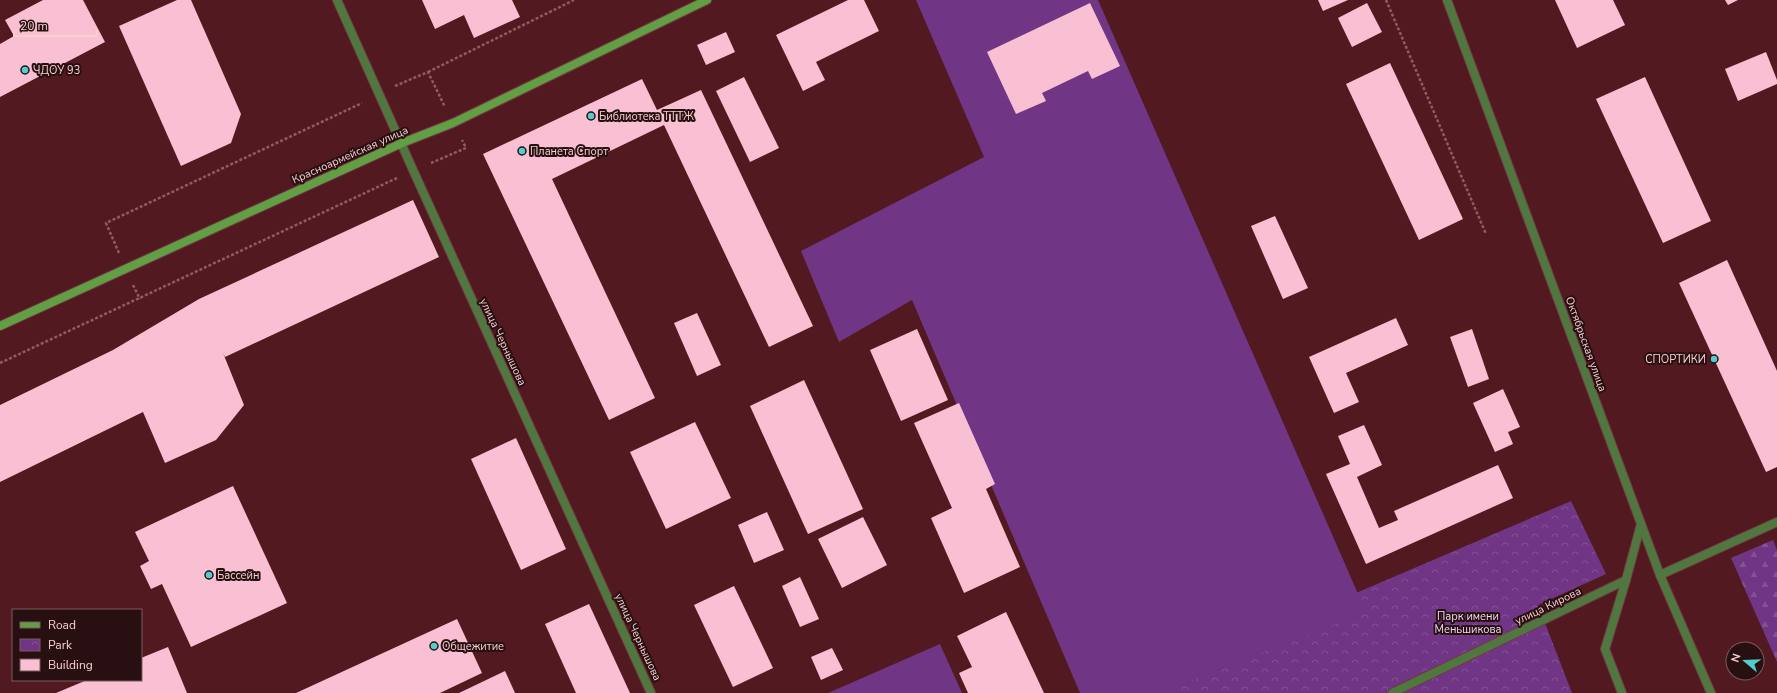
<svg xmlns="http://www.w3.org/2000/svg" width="1777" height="693" font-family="'Nunito Sans',sans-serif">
  <defs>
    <pattern id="forest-firs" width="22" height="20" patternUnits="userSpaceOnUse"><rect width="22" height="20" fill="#703584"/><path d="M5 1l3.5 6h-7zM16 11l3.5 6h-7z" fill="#855194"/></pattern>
    <pattern id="park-crowns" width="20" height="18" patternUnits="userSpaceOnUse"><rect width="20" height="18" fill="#703584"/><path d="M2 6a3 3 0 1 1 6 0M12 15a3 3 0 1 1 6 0" fill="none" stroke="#855194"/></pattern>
  </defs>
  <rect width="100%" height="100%" fill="#531920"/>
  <polygon fill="url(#forest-firs)" points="1773,540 1777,550 1777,662 1731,558"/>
  <polygon fill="url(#park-crowns)" points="1571,501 1606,574 1538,605 1572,693 1122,693"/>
  <g fill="#703584">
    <polygon points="916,0 1098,0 1366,612 1159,693 1080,693 912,300 839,342 801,251 984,157"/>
    <polygon points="940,644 962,693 828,693"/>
  </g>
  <g fill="#f9c0d3">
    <polygon points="43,0 83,0 105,42 0,97 0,44 14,36 5,20"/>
    <polygon points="177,0 191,0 241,114 231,143 181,166 119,26"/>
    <polygon points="422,0 512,0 520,17 474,38 464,15 435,29"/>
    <polygon points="848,0 864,0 879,31 816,62 825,80 803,91 776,35"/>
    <polygon points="1318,0 1348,0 1323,11"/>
    <polygon points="1555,0 1613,0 1625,25 1577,48"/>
    <polygon points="1725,0 1738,0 1728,5"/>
    <polygon points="1090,3 1120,66 1092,79 1088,71 1042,93 1046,101 1016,114 987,52"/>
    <polygon points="1367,3 1382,32 1352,47 1338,18"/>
    <polygon points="726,32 735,52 706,65 697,45"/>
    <polygon points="1766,52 1777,80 1777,84 1738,101 1725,69"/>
    <polygon points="1390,63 1463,219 1419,240 1346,84"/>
    <polygon points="744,77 779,148 750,162 716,91"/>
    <polygon points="1645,77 1711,221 1663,243 1596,99"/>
    <polygon points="642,79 657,110 701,90 813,326 769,347 664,125 552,179 655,398 609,420 483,154"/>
    <polygon points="413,200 439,257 225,357 223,353 244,405 216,440 165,463 143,412 0,482 0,405 113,350 199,299"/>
    <polygon points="1275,216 1308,288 1283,299 1251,226"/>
    <polygon points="1727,260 1777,371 1777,467 1766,472 1679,283"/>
    <polygon points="697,313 721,365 697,376 674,323"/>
    <polygon points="1396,318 1408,345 1346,373 1359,402 1334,413 1309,357"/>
    <polygon points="917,329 948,400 901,421 870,350"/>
    <polygon points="1472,329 1489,379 1468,387 1450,337"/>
    <polygon points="804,380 863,509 808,534 750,406"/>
    <polygon points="1503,389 1520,427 1508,432 1513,444 1495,452 1473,403"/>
    <polygon points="959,403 995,484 986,489 1020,567 964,593 931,518 952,508 914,423"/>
    <polygon points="695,422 731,498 666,529 630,452"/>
    <polygon points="1364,425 1382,465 1357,477 1379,528 1398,520 1394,511 1498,465 1513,498 1366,564 1326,474 1350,464 1338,436"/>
    <polygon points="516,438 566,549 521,570 471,459"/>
    <polygon points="233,486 287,603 191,647 162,584 151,589 140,566 149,561 135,532"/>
    <polygon points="767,512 784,550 754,563 738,525"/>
    <polygon points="863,517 887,565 842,588 818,539"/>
    <polygon points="800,577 819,619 800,627 782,586"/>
    <polygon points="734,586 773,668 733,687 694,605"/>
    <polygon points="589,604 630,693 576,693 545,624"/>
    <polygon points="1006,612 1044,693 968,693 959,673 972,667 957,636"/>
    <polygon points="457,619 482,673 440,693 296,693"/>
    <polygon points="168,647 187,693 56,693 87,680 141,680 141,658"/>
    <polygon points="832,648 843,670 821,680 811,657"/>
    <polygon points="505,671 515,693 459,693"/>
  </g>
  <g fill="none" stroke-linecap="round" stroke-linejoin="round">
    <defs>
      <polyline id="lane" points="1622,693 1605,649 1626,580 1641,524"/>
      <g id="street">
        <polyline points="337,0 413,170 651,693"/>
        <polyline points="1447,0 1660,575 1711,693"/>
        <polyline points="1660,575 1777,522"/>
        <polyline points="1392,693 1626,580"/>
      </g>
      <polyline id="secondary" points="0,326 402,143 453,123 707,0"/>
    </defs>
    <use href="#lane" stroke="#703a40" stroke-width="10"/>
    <use href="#street" stroke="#703a40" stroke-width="10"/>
    <use href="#secondary" stroke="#703a40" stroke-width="10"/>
    <g stroke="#8f5c60" stroke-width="2.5" stroke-dasharray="3 2" stroke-linecap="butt">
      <polyline points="1386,0 1486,234"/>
      <polyline points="428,72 574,0"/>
      <polyline points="395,86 428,72 445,107"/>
      <polyline points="431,163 466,148 462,140"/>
      <polyline points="119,253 106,223 362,103"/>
      <polyline points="133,285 140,299"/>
      <polyline points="0,363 397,178"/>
    </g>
    <use href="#lane" stroke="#517740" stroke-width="8"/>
    <use href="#street" stroke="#517740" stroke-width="8"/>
    <use href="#secondary" stroke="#619e44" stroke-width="8"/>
  </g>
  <g fill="#52cdcf" stroke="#280f11" stroke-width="1.5">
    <circle cx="25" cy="70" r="4"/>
    <circle cx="591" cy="116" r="4"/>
    <circle cx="522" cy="151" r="4"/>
    <circle cx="1714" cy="359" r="4"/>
    <circle cx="209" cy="575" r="4"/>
    <circle cx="434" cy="646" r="4"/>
  </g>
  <g text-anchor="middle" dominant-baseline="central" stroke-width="4" stroke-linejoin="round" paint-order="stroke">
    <g font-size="11" fill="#f6d0d0" stroke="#280f11" text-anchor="start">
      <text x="33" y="70">ЧДОУ 93</text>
      <text x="599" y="116">Библиотека ТТТЖ</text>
      <text x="530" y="151">Планета Спорт</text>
      <text x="1706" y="359" text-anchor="end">СПОРТИКИ</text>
      <text x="217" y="575">Бассейн</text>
      <text x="442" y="646">Общежитие</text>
    </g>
    <g font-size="11" fill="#f6d0d0" stroke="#280f11">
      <text transform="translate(350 155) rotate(-24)">Красноармейская улица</text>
      <text transform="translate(503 342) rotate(65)">улица Чернышова</text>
      <text transform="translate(1586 344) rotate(70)">Октябрьская улица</text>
      <text transform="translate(1548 606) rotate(-26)">улица Кирова</text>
      <text transform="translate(638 637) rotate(65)">улица Чернышова</text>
    </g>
    <g font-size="11" fill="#ecdcf3" stroke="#280f11">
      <text x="1468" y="616">Парк имени<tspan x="1468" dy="13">Меньшикова</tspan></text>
    </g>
  </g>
  <rect x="12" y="609" width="130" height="72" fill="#280f11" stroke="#7a5c5d"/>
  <rect x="20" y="622" width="20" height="6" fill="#619e44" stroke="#7a5c5d"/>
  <text x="48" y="629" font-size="12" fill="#f6d0d0">Road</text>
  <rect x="20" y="639" width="20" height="12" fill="url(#park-crowns)" stroke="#7a5c5d"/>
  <text x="48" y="649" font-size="12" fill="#f6d0d0">Park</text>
  <rect x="20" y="659" width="20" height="12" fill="#f9c0d3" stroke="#7a5c5d"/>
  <text x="48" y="669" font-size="12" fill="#f6d0d0">Building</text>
  <g transform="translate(1745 661) rotate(289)"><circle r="19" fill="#280f11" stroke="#7a5c5d"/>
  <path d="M0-3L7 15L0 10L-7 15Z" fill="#52cdcf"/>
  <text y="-6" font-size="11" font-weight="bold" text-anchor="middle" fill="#f6d0d0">N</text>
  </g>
  <path d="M14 30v6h83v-6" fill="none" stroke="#f6d0d0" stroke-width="2"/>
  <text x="20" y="30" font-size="12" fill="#f6d0d0" stroke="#280f11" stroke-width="3" paint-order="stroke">20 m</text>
</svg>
